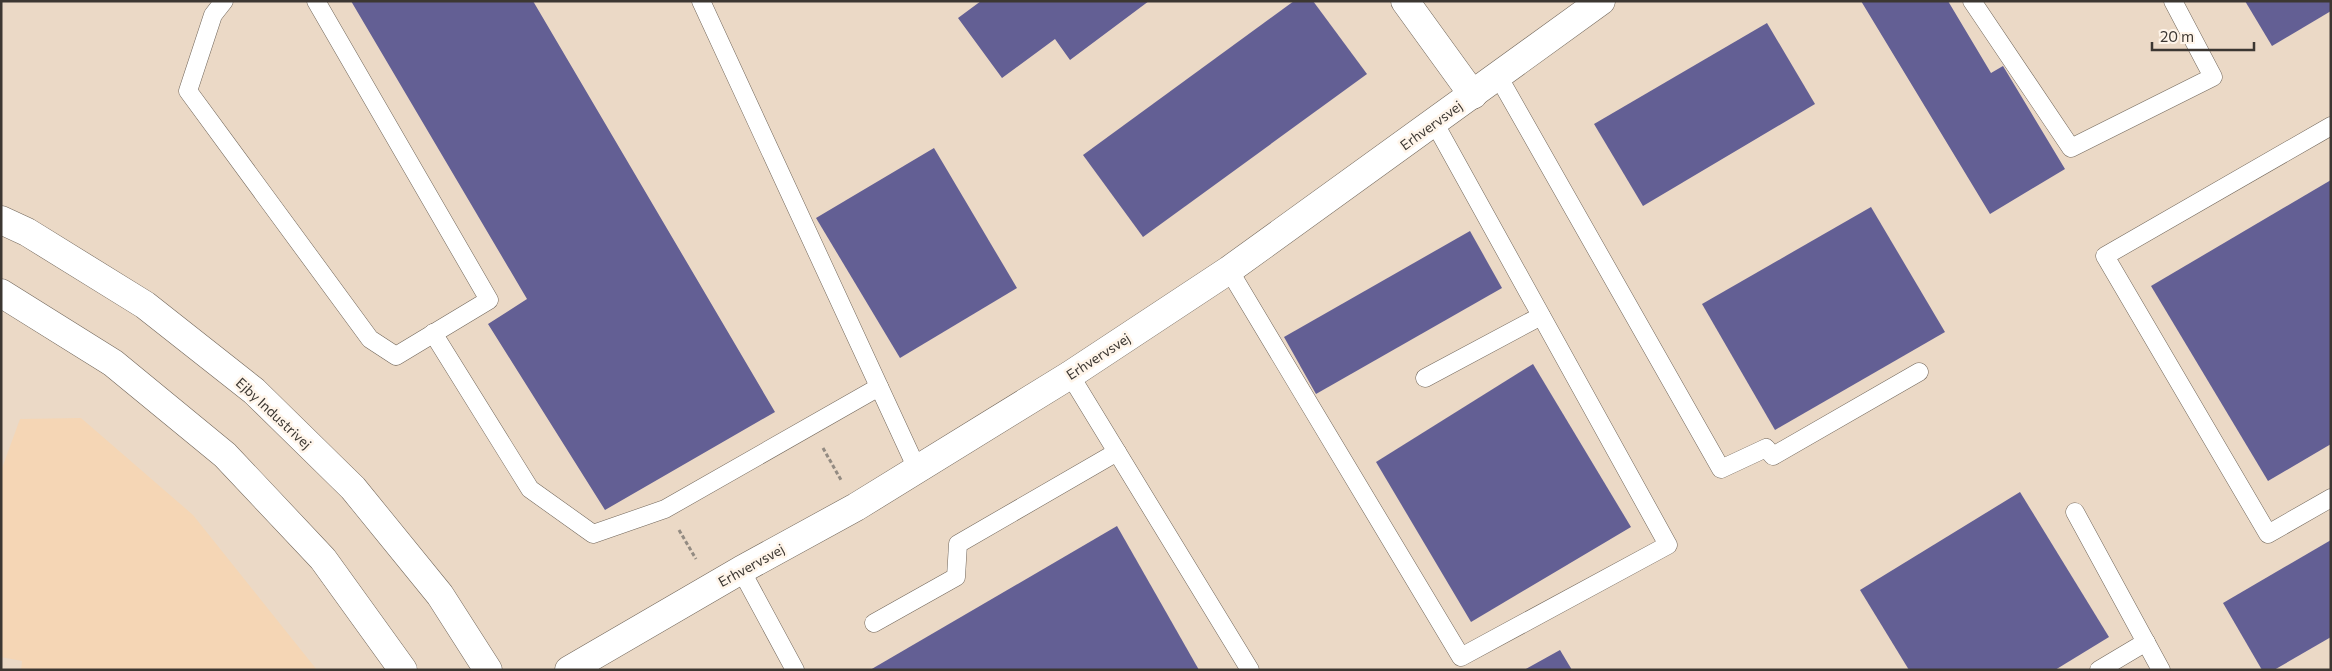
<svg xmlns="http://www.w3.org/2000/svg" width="2332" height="671" font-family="Commissioner,sans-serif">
  <rect width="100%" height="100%" fill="#f3e7da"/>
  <rect fill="#ebd9c6" x="1" y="1" width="2330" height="669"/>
  <polygon fill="#f5d6b5" points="81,418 193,515 317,670 21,670 22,661 1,657 1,471 20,419"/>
  <g fill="#635f94">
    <polygon points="351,1 533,1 775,412 605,510 488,324 527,299"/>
    <polygon points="981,1 1149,1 1070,60 1055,39 1002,78 958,18"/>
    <polygon points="1294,1 1313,1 1367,74 1143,237 1083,155"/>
    <polygon points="1861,1 1948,1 1991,73 2003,66 2065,169 1990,214"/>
    <polygon points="2245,1 2331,1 2331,11 2272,46"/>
    <polygon points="1767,23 1815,104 1643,206 1594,124"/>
    <polygon points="934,148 1017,288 900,358 816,218"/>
    <polygon points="2331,180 2331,444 2268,481 2151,286"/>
    <polygon points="1871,207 1945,332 1775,430 1702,304"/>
    <polygon points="1470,231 1502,288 1316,394 1284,337"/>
    <polygon points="1533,364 1631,527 1471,622 1376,462"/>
    <polygon points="2020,492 2109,637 2055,670 1909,670 1860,590"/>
    <polygon points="1117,526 1199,670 870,670"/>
    <polygon points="2331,540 2331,637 2274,670 2262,670 2223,603"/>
    <polygon points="1560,650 1572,670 1524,670"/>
  </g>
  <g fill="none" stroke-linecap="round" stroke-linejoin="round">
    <defs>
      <g id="lane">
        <polyline points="224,1 213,15 188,91 370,339 396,356 489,300 316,1"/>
        <polyline points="701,1 918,471"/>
        <polyline points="1972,1 2071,148 2213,77 2173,1"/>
        <polyline points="1498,76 1721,469 1766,448 1773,456 1919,372"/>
        <polyline points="2331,126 2105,256 2268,534 2331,498"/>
        <polyline points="1229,270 1461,657 1668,545 1434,122"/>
        <polyline points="433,333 530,489 593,534 665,509 879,387"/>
        <polyline points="1070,375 1250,670"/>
        <polyline points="1425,378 1541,316"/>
        <polyline points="2075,512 2161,670"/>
        <polyline points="741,570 795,670"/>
        <polyline points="874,623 956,577 958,544 1117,452"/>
        <polyline points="2099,670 2146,642"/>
      </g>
      <g id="street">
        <polyline points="1405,1 1473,95"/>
        <polyline points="569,670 741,570 856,507 1070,375 1229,270 1601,1"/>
      </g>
      <g id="secondary">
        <polyline points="1,220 27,232 145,305 254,391 353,488 440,595 488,670"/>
        <polyline points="1,293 113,363 225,455 323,559 403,670"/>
      </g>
    </defs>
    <use href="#lane" stroke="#71665a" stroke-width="19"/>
    <use href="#street" stroke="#71665a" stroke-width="29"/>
    <use href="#secondary" stroke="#71665a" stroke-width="29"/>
    <g stroke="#938b82" stroke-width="3" stroke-dasharray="4 2.5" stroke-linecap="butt">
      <polyline points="823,448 841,480"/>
      <polyline points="679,530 696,559"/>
    </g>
    <use href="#lane" stroke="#fff" stroke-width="18"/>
    <use href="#street" stroke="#fff" stroke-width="28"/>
    <use href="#secondary" stroke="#fff" stroke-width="28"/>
  </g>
  <g text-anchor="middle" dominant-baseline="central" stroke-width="5" stroke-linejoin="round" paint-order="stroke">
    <g font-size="14" fill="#3c3732" stroke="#fff5ea">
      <text transform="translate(1431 125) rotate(-36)">Erhvervsvej</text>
      <text transform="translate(1098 356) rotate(-33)">Erhvervsvej</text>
      <text transform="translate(274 413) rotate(43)">Ejby Industrivej</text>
      <text transform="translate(751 565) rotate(-29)">Erhvervsvej</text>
    </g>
  </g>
  <rect width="2332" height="671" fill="none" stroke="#3c3732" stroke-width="5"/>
  <path d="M2152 42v8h102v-8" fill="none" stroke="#3c3732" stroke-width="2.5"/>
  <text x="2160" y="42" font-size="15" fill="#3c3732" stroke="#fff5ea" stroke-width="4" paint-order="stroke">20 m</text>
</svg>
